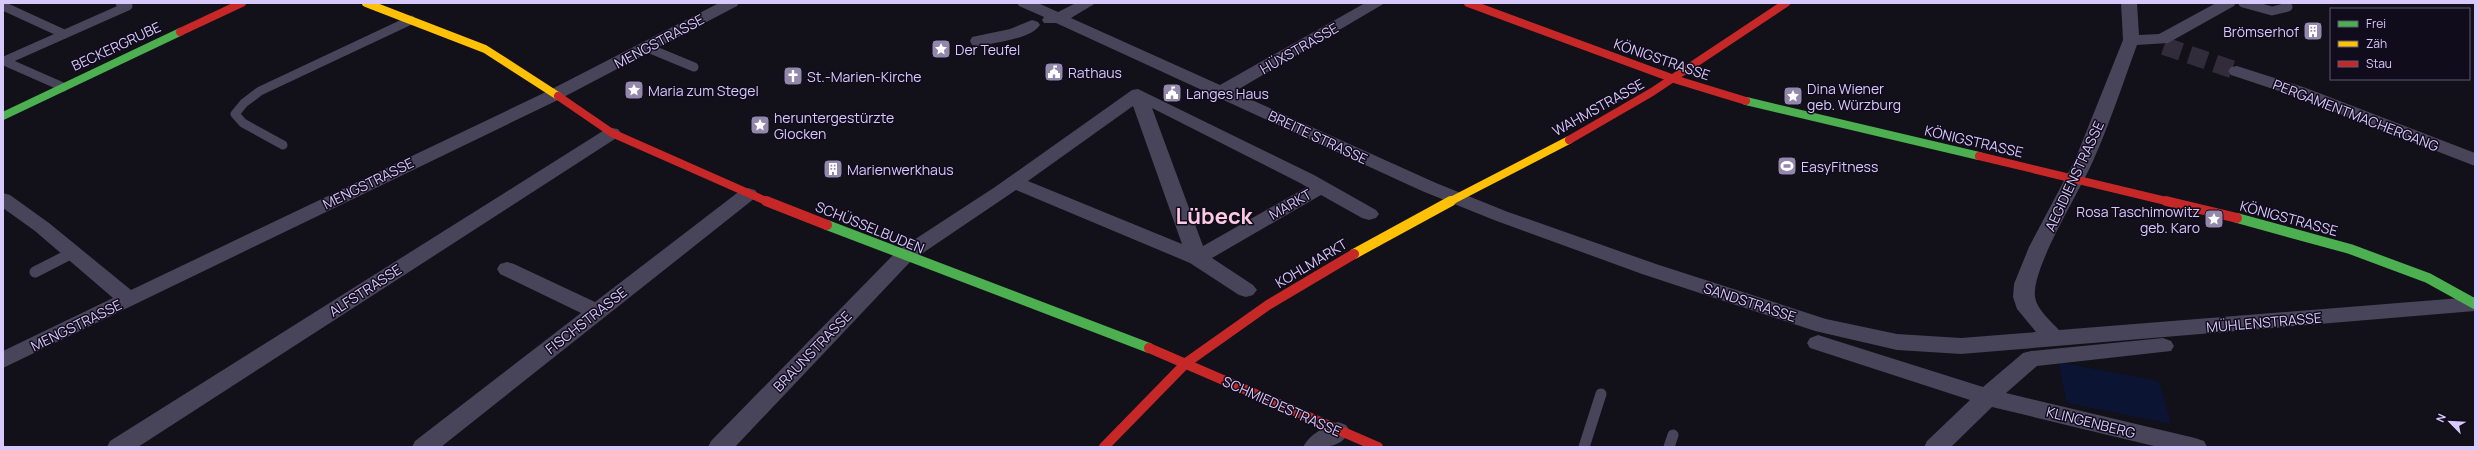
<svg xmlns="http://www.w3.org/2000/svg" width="2478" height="450" font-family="Manrope,sans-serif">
  <rect width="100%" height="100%" fill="#121018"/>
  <polygon fill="#0c1433" points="2058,362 2159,381 2171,424 2067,403"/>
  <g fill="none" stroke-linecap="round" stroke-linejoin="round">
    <polyline stroke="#302c3a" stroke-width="18" stroke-dasharray="18 9" stroke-linecap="butt" points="2164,46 2237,71"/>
    <g stroke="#484459" stroke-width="9">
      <polyline points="2243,3 2272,11 2288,7 2285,3"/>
      <polyline points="3,6 64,34"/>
      <polyline points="648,48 694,67"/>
      <polyline points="63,87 4,61 128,6 120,3"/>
      <polyline points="283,145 243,123 235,114 244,103 260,91 411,20"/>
    </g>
    <g stroke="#484459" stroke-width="11">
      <polyline points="35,272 72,253"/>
      <polyline points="1584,447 1601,394"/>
      <polyline points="1669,447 1673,435"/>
    </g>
    <g fill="#484459" fill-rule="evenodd">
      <polygon points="719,3 739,3 737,6 560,99 3,368 3,351 113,298 35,231 3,208 3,193 10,195 49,223 131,290 548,91"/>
      <path d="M1017 3H1038L1058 12 1076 3H1096L1071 18 1220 85 1365 3H1385L1234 92 1436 183 1508 212 1656 264 1826 319 1897 334 1961 338 2036 332 2017 309 2013 297 2014 284 2029 247 2075 160 2123 40 2121 3H2137L2139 35 2159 34 2216 3H2236L2234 6 2168 43 2137 45C2123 83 2110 123 2093 161 2080 191 2032 267 2035 296 2036 309 2051 321 2059 330L2473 297H2475V311L1961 354 1897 350 1815 331 1642 274 1494 220 1422 191 1056 23H1044L1042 20 1044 17 1019 6Z"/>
      <path d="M1032 20 1038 22 1040 25C1031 39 994 43 978 46L972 45 970 41 972 37 1010 29Z"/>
      <polygon points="2237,66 2306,88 2475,153 2475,166 2294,96 2231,75 2228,71 2231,67"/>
      <path d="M1138 89 1314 175 1376 210 1379 214 1376 218 1369 220 1362 218 1321 195 1212 258 1253 285 1257 290 1253 295 1246 297 1239 295 1190 263 1016 190 911 261 735 447H708L711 441 897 251 995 187 1132 90ZM1133 106 1182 244 1028 181ZM1152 108 1300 183 1307 187 1203 246Z"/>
      <polygon points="612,128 618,129 621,133 618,137 138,447 107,447 110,441 606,129"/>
      <polygon points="748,188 755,190 758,194 755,198 441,447 412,447 415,441 581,313 500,274 497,269 500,264 507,262 514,264 595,302 741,190"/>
      <polygon points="1818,335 1983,387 2023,353 2031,351 2163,338 2171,341 2174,346 2171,351 2037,366 2006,393 2195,438 2204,441 2207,447 2158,447 1992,407 1951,447 1924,447 1927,441 1970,400 1810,348 1807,343 1810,338"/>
      <path d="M1338 422 1346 425 1350 431C1340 450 1322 447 1303 447 1309 435 1325 426 1338 422Z"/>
    </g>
    <g stroke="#4caf50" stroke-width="8">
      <polyline points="1746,101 1979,156"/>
      <polyline points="3,116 180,32"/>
    </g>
    <g stroke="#4caf50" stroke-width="10">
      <polyline points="2237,218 2350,249 2428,278 2475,304"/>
      <polyline points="827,225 1149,348"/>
    </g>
    <g stroke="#ffc107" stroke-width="8">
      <polyline points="366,3 485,49 558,96"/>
      <polyline points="1449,202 1569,140"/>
    </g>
    <polyline stroke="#ffc107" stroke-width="10" points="1354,254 1451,201"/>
    <g stroke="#c62828" stroke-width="8">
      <polyline points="1468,3 1674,79 1746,101"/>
      <polyline points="180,32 242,3"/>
      <polyline points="558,96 612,133 768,202"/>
      <polyline points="1569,140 1652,92 1786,3"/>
      <polyline points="1979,156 2170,202"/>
    </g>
    <g stroke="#c62828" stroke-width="10">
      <polyline points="766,201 827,225"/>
      <polyline points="2166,201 2237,218"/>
      <polyline points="1149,348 1378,447"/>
      <polyline points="1104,447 1186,363 1268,305 1354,254"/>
    </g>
  </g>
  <defs>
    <symbol id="building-square" viewBox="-11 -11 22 22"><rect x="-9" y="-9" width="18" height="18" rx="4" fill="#9288ac" stroke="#110c1c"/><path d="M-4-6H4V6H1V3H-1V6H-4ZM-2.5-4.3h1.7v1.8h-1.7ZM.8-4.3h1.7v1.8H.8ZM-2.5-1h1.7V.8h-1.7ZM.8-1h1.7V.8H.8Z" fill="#fff"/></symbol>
    <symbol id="sight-square" viewBox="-11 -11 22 22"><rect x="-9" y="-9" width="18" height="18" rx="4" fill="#9288ac" stroke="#110c1c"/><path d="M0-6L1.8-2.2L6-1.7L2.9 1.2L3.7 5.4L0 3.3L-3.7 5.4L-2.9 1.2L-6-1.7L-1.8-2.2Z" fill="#fff"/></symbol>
    <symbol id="civic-square" viewBox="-11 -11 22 22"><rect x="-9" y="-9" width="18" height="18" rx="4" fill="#9288ac" stroke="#110c1c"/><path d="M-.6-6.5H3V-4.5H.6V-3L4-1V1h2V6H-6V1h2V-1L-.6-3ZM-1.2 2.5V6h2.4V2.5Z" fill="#fff"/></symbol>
    <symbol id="church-square" viewBox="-11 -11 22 22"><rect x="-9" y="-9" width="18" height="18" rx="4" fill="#9288ac" stroke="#110c1c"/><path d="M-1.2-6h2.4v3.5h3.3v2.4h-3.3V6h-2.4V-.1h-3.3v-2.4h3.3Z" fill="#fff"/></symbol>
    <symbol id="stadium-square" viewBox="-11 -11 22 22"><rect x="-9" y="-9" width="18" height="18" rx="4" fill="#9288ac" stroke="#110c1c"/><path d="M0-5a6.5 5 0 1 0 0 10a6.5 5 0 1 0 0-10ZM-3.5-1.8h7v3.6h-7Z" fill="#fff"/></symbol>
  </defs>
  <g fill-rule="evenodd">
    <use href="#building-square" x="2302" y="20" width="22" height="22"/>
    <use href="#sight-square" x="930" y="38" width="22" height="22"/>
    <use href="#civic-square" x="1043" y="61" width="22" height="22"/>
    <use href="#church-square" x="782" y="65" width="22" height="22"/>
    <use href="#sight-square" x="623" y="79" width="22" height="22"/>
    <use href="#civic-square" x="1161" y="82" width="22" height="22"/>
    <use href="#sight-square" x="1782" y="85" width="22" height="22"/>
    <use href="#sight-square" x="749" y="114" width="22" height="22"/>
    <use href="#stadium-square" x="1776" y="155" width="22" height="22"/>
    <use href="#building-square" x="822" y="158" width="22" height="22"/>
    <use href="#sight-square" x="2203" y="208" width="22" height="22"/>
  </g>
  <g text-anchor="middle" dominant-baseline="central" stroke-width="3" stroke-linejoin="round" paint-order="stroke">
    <g font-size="14" fill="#d7c9fc" stroke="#110c1c" text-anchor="start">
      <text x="2299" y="31" text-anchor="end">Brömserhof</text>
      <text x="955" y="49">Der Teufel</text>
      <text x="1068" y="72">Rathaus</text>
      <text x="807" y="76">St.-Marien-Kirche</text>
      <text x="1807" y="88">Dina Wiener<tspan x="1807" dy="16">geb. Würzburg</tspan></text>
      <text x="648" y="90">Maria zum Stegel</text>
      <text x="1186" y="93">Langes Haus</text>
      <text x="774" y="117">heruntergestürzte<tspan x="774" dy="16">Glocken</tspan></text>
      <text x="1801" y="166">EasyFitness</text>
      <text x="847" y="169">Marienwerkhaus</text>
      <text x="2200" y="211" text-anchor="end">Rosa Taschimowitz<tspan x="2200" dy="16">geb. Karo</tspan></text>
    </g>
    <g font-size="14" fill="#d7c9fc" stroke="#110c1c">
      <text transform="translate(659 41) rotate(-28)">MENGSTRASSE</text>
      <text transform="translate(116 46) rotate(-25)">BECKERGRUBE</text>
      <text transform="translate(1299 48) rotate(-30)">HÜXSTRASSE</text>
      <text transform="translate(1662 59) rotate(19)">KÖNIGSTRASSE</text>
      <text transform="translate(1598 107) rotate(-29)">WAHMSTRASSE</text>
      <text transform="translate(2356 115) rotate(21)">PERGAMENTMACHERGANG</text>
      <text transform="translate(1318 137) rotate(25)">BREITE STRASSE</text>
      <text transform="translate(1974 141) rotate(13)">KÖNIGSTRASSE</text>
      <text transform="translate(2074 176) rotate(-65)">AEGIDIENSTRASSE</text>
      <text transform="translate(368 183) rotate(-26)">MENGSTRASSE</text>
      <text transform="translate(1290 204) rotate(-30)">MARKT</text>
      <text transform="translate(2289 218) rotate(15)">KÖNIGSTRASSE</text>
      <text transform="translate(870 227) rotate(22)">SCHÜSSELBUDEN</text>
      <text transform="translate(1311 263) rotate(-31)">KOHLMARKT</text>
      <text transform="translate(365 290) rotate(-33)">ALFSTRASSE</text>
      <text transform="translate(1750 302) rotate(18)">SANDSTRASSE</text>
      <text transform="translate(586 320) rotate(-38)">FISCHSTRASSE</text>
      <text transform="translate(2264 322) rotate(-5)">MÜHLENSTRASSE</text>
      <text transform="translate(76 325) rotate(-26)">MENGSTRASSE</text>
      <text transform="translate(812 351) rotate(-46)">BRAUNSTRASSE</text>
      <text transform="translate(1282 406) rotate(24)">SCHMIEDESTRASSE</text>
      <text transform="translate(2091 422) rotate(14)">KLINGENBERG</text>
    </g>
    <g font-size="22" font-weight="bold" fill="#fccbe3" stroke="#110c1c">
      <text x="1214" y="216">Lübeck</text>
    </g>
  </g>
  <rect width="2478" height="450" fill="none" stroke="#d7c9fc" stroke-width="8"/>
  <rect x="2330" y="8" width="140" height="72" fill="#110c1c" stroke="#605876"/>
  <rect x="2338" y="21" width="20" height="6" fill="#4caf50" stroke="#605876"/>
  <text x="2366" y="28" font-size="12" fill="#d7c9fc">Frei</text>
  <rect x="2338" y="41" width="20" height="6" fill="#ffc107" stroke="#605876"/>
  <text x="2366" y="48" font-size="12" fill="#d7c9fc">Zäh</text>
  <rect x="2338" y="61" width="20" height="6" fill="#c62828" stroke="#605876"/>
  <text x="2366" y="68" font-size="12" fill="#d7c9fc">Stau</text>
  <g transform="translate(2450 422) rotate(294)" stroke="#110c1c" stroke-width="3" paint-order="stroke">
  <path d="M0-3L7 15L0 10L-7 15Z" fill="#d7c9fc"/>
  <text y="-6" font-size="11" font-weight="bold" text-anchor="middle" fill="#d7c9fc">N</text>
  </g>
</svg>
